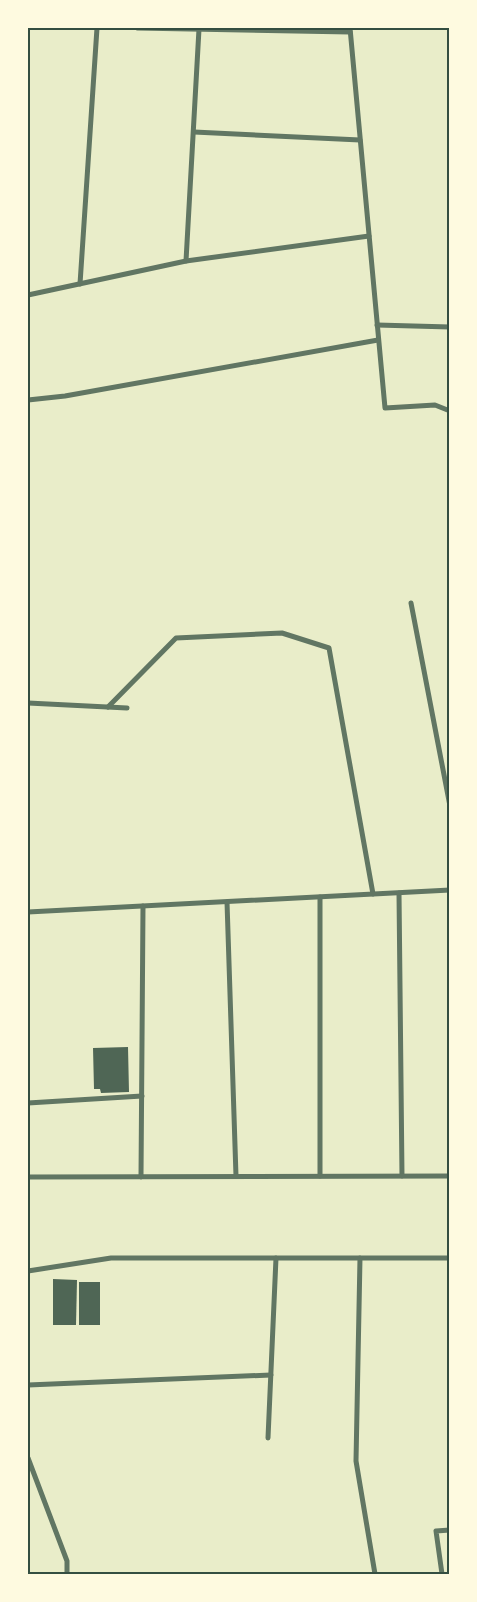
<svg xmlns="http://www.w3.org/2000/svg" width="477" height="1602" font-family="Montserrat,sans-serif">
  <rect width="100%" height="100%" fill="#e9edc9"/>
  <g fill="#4f6655">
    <polygon points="128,1047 129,1092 101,1093 100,1089 94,1089 93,1048"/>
    <polygon points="53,1279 77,1280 76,1325 53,1325"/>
    <rect x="79" y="1282" width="21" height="43"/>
  </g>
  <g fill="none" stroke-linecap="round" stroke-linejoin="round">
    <g stroke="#617663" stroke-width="5">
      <polyline points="137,28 350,32"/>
      <polyline points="350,28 385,408 435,405 450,411"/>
      <polyline points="194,132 360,140"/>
      <polyline points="186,261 199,29"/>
      <polyline points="80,284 97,28"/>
      <polyline points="28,295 186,261 369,236"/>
      <polyline points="377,325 450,327"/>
      <polyline points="28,400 65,396 378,340"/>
      <polyline points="411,603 450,806"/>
      <polyline points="28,703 127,708"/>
      <polyline points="108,707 176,638 282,633 329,648 373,894"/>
      <polyline points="399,893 402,1176"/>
      <polyline points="227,902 236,1176"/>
      <polyline points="28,912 450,890"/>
      <polyline points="28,1103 142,1096"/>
      <polyline points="320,1176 320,897"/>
      <polyline points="28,1177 450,1176"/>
      <polyline points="141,1177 143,906"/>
      <polyline points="360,1258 356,1461 375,1574"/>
      <polyline points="28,1271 111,1258 450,1258"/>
      <polyline points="28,1385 271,1375"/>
      <polyline points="268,1438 276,1258"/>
      <polyline points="28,1458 67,1561 67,1574"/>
      <polyline points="442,1574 436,1531 450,1530"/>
    </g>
  </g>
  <rect width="477" height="1602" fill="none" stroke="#fefae0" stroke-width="58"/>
  <rect x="29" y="29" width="419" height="1544" fill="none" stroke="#344e41" stroke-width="2"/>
</svg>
